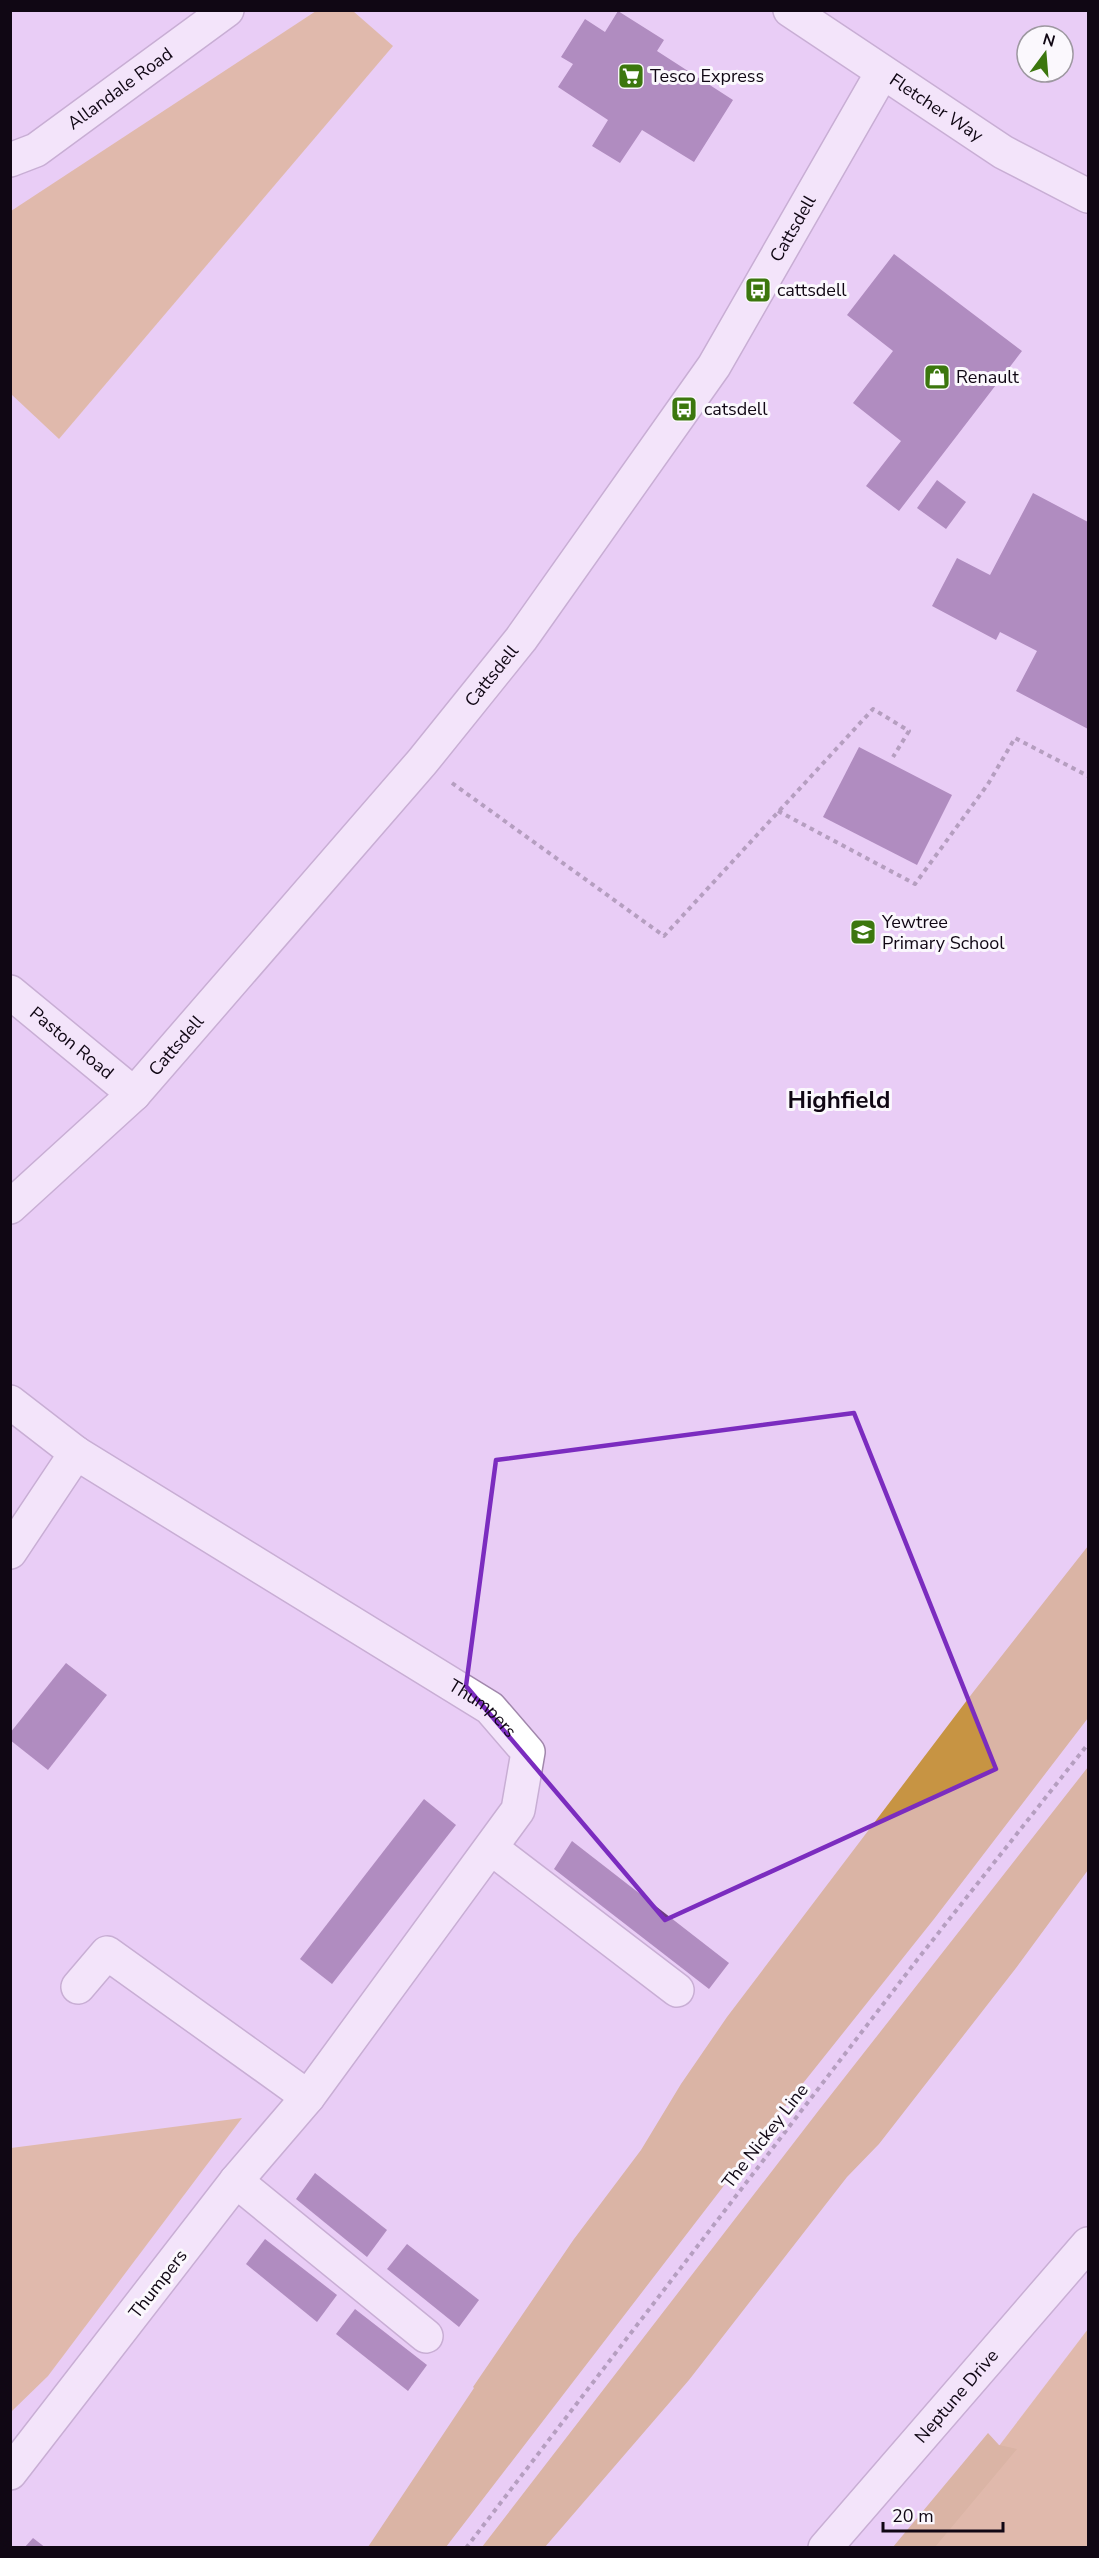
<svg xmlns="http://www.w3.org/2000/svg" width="1099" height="2558" font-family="'Nunito Sans',sans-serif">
  <rect width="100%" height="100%" fill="#e9cdf5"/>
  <g fill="#d5a152">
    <polygon points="316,11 353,11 393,46 59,439 11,394 11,211"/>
    <polygon points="242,2118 48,2376 11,2412 11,2148"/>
    <polygon points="1088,2329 1088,2547 922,2547"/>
  </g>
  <g fill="#c79443">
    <polygon points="1088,1546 1088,1718 934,1919 796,2092 446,2547 368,2547 474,2388 473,2387 574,2239 641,2150 681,2084 727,2017 974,1691"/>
    <polygon points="1088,1767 1088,1870 1016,1968 879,2144 847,2177 689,2380 545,2547 482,2547 819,2110"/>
    <polygon points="988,2433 999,2445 1017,2449 935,2547 893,2547"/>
  </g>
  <g fill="#6b3c7e">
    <polygon points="618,11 664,40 657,51 733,100 694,162 642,130 620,163 592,146 608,120 558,87 573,64 561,57 585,19 605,32"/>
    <polygon points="894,254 1022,351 899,511 866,486 901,441 853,403 893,351 847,315"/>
    <polygon points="937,480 966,502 946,529 917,508"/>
    <polygon points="1033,493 1088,522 1088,729 1016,691 1037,651 1000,632 996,640 932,606 957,558 990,575"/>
    <polygon points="859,747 952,795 917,865 823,817"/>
    <polygon points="66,1663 107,1695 48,1770 10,1740 10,1733"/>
    <polygon points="424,1799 456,1825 332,1984 300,1959"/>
    <polygon points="572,1841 729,1963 709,1989 554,1869"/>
    <polygon points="315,2173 387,2230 367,2257 296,2199"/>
    <polygon points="265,2239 337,2295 317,2322 246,2264"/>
    <polygon points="407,2244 479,2300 459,2327 387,2269"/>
    <polygon points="355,2309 427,2365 408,2391 336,2334"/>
    <polygon points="33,2538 46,2548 24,2548"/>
  </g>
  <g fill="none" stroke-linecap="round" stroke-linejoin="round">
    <defs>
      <g id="minor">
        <path id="s1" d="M790 10 1003 152 1088 196"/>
        <path id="s2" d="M10 160 36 150 227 10"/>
        <path id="s3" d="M10 992 134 1094"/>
        <path id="s4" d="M10 1207 134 1094 422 762 521 639 714 366 882 73"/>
        <path id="s5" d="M10 1402 76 1453 490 1708 528 1752 518 1810 308 2097 236 2181 10 2473"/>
        <polyline points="10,1552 76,1453"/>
        <polyline points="491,1848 677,1990"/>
        <polyline points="78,1987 107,1953 308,2097"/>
        <polyline points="236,2181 426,2336"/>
        <path id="s6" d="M825 2548 1088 2244"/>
      </g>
    </defs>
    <use href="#minor" stroke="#a187ac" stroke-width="36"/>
    <g stroke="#77657e" stroke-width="4" stroke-dasharray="4.5 4.5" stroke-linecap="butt">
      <polyline points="452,783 664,936 873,709 909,731 893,757"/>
      <polyline points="778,811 915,884 988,784 1015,738 1088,776"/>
      <polyline points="466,2548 917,1960 1088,1744"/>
    </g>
    <use href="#minor" stroke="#fff" stroke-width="33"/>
  </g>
  <path d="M0 0H1099V2558H0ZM854 1413 996 1769 665 1920 466 1686 496 1460Z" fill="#e9cdf5" fill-opacity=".55" fill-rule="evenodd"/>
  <path fill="none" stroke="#7b2cbf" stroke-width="4.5" stroke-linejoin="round" d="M854 1413 996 1769 665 1920 466 1686 496 1460Z"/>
  <defs>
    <symbol id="supermarket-square" viewBox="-11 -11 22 22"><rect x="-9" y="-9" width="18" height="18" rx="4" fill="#3c770e" stroke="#fbf8fd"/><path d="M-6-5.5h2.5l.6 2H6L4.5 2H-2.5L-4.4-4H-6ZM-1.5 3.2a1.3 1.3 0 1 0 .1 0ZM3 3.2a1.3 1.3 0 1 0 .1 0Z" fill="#fff"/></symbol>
    <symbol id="bus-square" viewBox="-11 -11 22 22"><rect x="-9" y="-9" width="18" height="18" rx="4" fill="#3c770e" stroke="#fbf8fd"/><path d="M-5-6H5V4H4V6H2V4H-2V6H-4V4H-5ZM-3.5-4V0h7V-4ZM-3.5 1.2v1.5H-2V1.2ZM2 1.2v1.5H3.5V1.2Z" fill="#fff"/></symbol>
    <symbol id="shop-square" viewBox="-11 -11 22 22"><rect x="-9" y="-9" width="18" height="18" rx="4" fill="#3c770e" stroke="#fbf8fd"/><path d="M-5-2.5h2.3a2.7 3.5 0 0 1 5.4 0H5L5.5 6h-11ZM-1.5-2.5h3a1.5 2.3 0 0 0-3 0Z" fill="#fff"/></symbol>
    <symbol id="school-square" viewBox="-11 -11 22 22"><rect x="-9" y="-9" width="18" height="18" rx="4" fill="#3c770e" stroke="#fbf8fd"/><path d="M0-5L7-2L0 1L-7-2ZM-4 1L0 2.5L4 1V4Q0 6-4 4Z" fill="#fff"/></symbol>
  </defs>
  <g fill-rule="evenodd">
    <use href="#supermarket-square" x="616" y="61" width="30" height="30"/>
    <use href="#bus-square" x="743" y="275" width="30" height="30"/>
    <use href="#shop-square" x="922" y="362" width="30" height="30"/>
    <use href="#bus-square" x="669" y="394" width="30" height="30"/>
    <use href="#school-square" x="848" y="917" width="30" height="30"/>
  </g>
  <g text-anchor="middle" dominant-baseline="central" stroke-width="6" stroke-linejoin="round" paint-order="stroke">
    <g font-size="18" fill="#100714" stroke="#fbf8fd" text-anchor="start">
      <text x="650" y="76">Tesco Express</text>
      <text x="777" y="290">cattsdell</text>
      <text x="956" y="377">Renault</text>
      <text x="704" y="409">catsdell</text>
      <text x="882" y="922">Yewtree<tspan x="882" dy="21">Primary School</tspan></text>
    </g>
    <g font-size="18" fill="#100714" stroke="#fbf8fd">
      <text stroke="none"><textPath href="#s2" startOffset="132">Allandale Road</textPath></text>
      <text stroke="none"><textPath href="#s1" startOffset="176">Fletcher Way</textPath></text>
      <text stroke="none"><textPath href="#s4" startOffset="1258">Cattsdell</textPath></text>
      <text stroke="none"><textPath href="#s4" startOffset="718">Cattsdell</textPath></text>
      <text stroke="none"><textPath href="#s3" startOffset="80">Paston Road</textPath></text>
      <text stroke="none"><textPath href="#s4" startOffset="232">Cattsdell</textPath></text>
      <text stroke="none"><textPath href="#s5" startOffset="564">Thumpers</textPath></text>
      <text transform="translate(765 2136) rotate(-52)">The Nickey Line</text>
      <text transform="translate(158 2284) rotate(-52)">Thumpers</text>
      <text stroke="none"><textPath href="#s6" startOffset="201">Neptune Drive</textPath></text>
    </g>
    <g font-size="24" font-weight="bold" fill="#100714" stroke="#fbf8fd">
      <text x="839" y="1100">Highfield</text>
    </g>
  </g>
  <rect width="1099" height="2558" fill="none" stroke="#100714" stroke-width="24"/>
  <g transform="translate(1045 54) rotate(16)"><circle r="28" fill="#fbf8fd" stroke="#9d98a0" stroke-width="1.5"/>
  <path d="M0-4.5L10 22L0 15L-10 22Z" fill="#3c770e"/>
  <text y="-9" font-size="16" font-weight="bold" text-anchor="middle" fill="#100714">N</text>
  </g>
  <path d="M883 2522v9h120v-9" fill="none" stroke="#100714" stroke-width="3"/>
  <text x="892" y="2522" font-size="18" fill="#100714" stroke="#fbf8fd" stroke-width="4.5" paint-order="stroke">20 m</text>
</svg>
